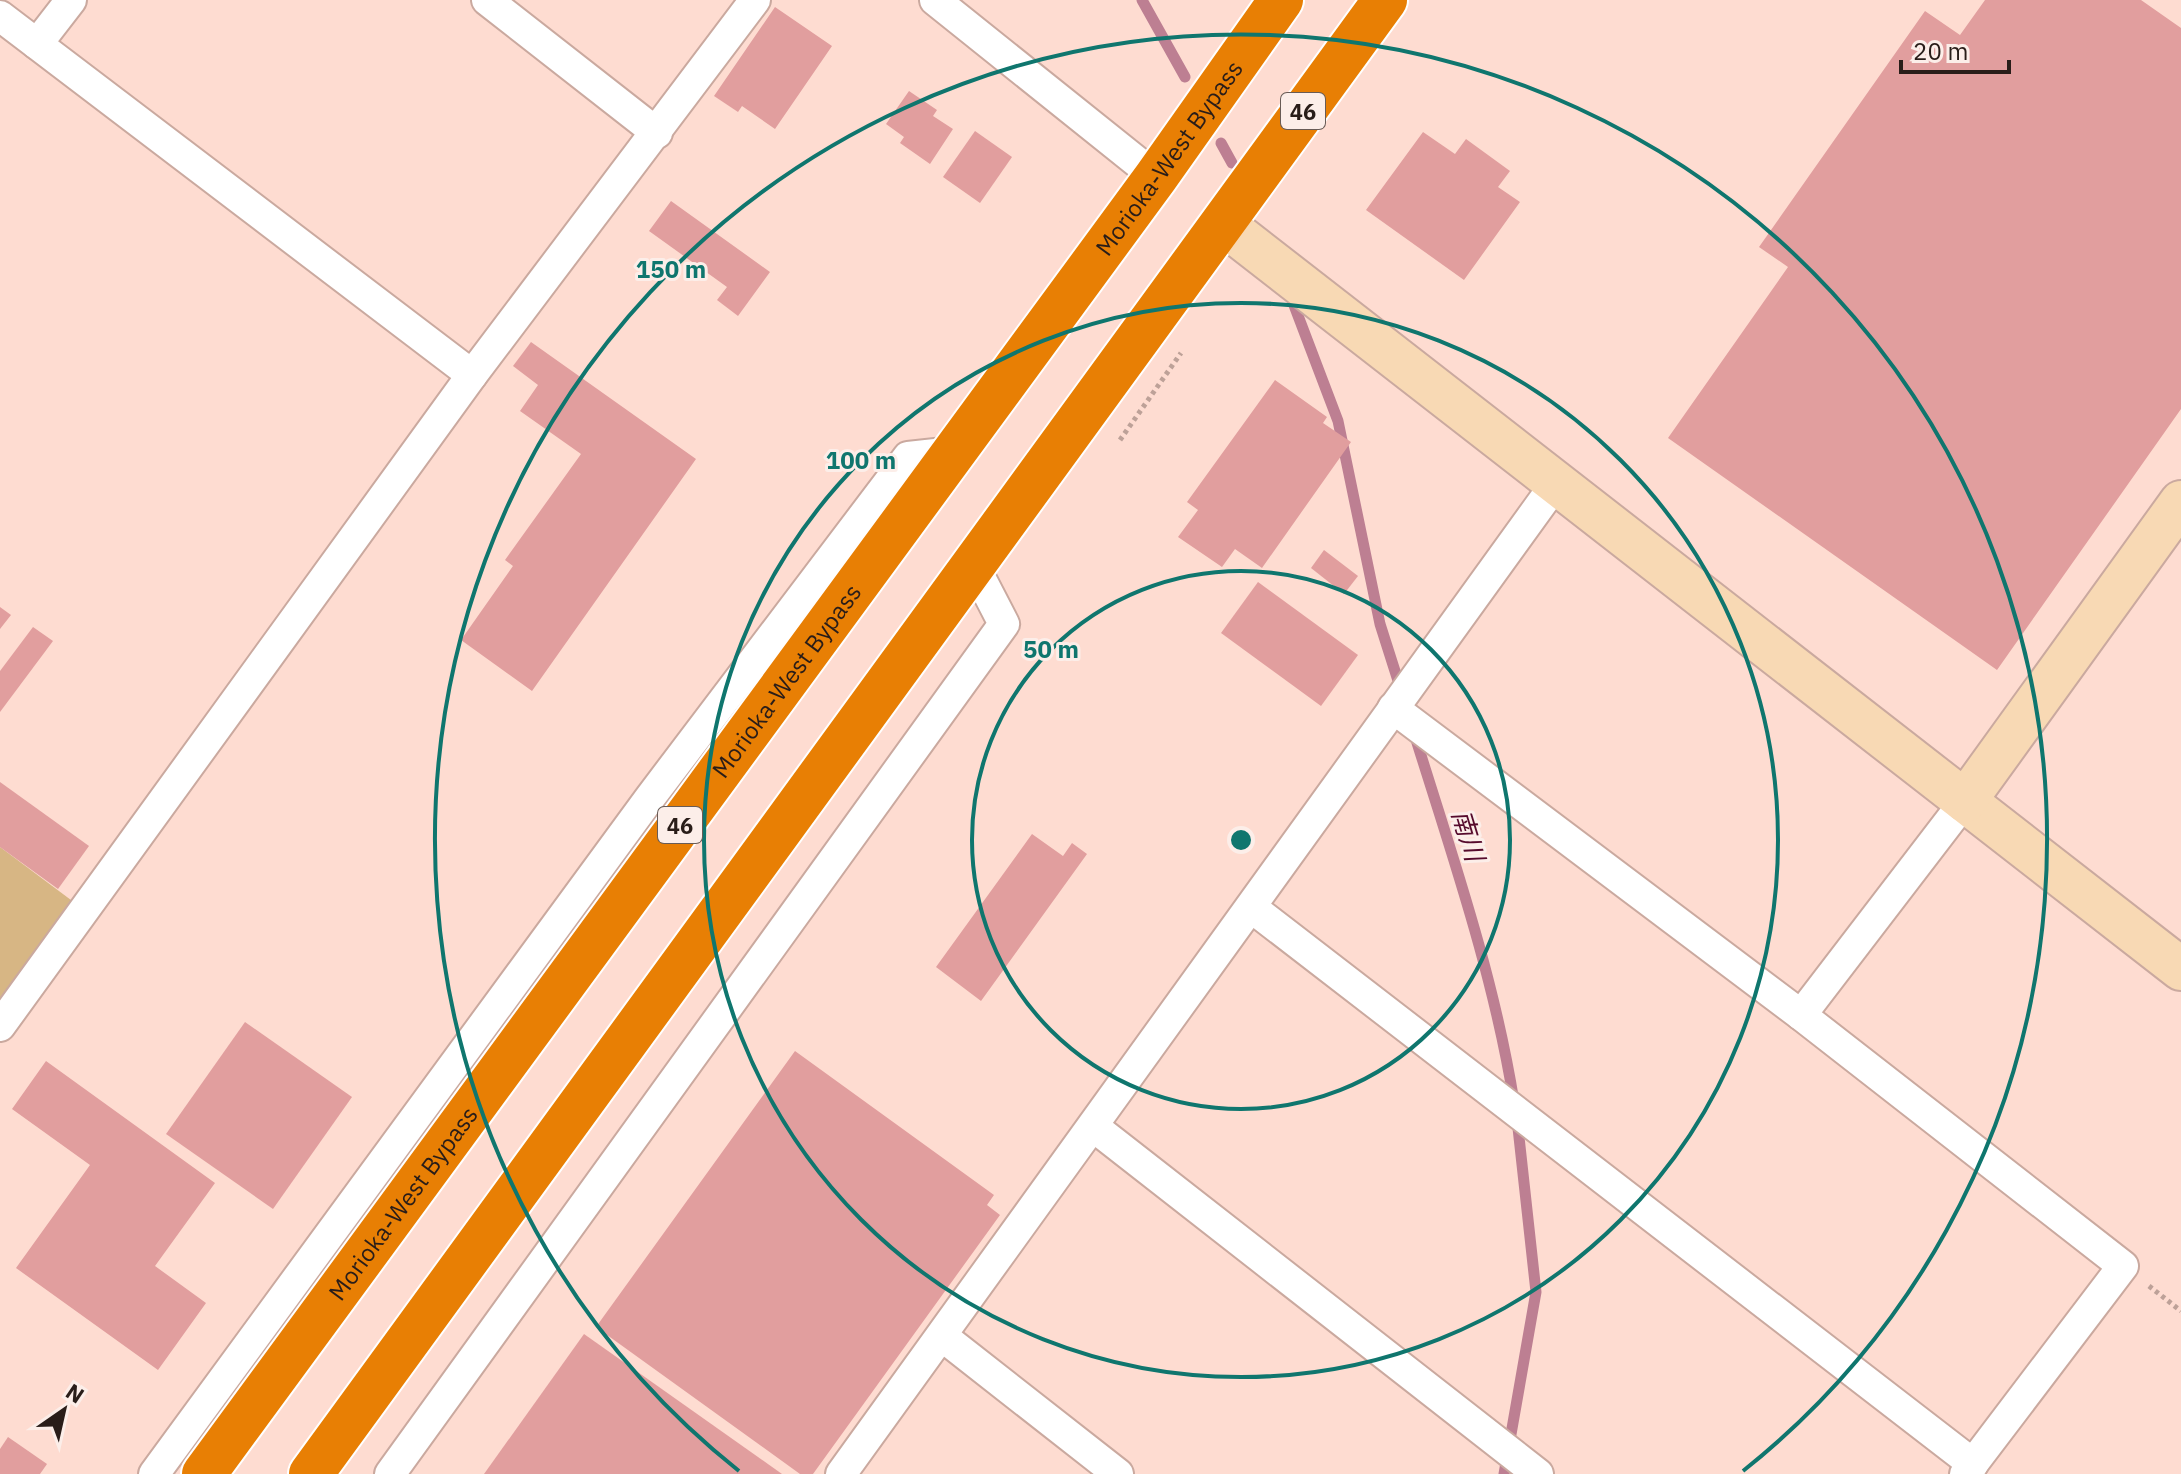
<svg xmlns="http://www.w3.org/2000/svg" width="2181" height="1474" font-family="'IBM Plex Sans','Noto Sans JP',sans-serif">
  <rect width="100%" height="100%" fill="#fedcd1"/>
  <polygon fill="#d7b684" points="0,847 75,903 0,1003"/>
  <g fill="none" stroke-linecap="round" stroke-linejoin="round">
    <g stroke="#bd7f92" stroke-width="11">
      <polyline points="1142,0 1185,77"/>
      <polyline points="1221,143 1232,163"/>
      <polyline points="1289,292 1338,421 1380,624 1401,690"/>
      <path d="M1414 733C1452 855 1494 976 1514 1102"/>
      <polyline points="1504,1474 1536,1292 1517,1119"/>
    </g>
  </g>
  <g fill="#e19e9e">
    <polygon points="1985,0 2141,0 2181,28 2181,409 1997,670 1668,438 1788,267 1759,247 1925,11 1960,35"/>
    <polygon points="775,7 832,46 775,129 742,106 738,112 714,96"/>
    <polygon points="909,91 937,110 933,116 953,129 930,164 900,143 904,137 886,124"/>
    <polygon points="975,131 1012,157 980,203 943,177"/>
    <polygon points="1423,132 1455,154 1466,139 1510,171 1498,187 1520,202 1464,280 1366,210"/>
    <polygon points="671,201 770,272 738,316 717,300 727,287 649,231"/>
    <polygon points="531,342 696,459 532,691 461,640 513,566 505,560 581,454 520,411 538,385 513,366"/>
    <polygon points="1275,380 1327,417 1323,423 1351,442 1262,568 1235,549 1222,567 1178,537 1198,510 1187,502"/>
    <polygon points="1324,550 1358,576 1344,594 1311,568"/>
    <polygon points="1258,582 1358,655 1321,706 1221,633"/>
    <polygon points="0,607 11,615 0,629"/>
    <polygon points="33,627 53,641 0,712 0,671"/>
    <polygon points="0,782 89,846 58,889 0,847"/>
    <polygon points="1032,834 1063,856 1072,843 1087,854 981,1001 936,967"/>
    <polygon points="245,1022 352,1097 273,1209 166,1134"/>
    <polygon points="795,1051 994,1195 987,1205 1000,1215 813,1474 800,1474 596,1327"/>
    <polygon points="46,1061 215,1183 155,1266 206,1303 158,1370 16,1268 90,1165 12,1109"/>
    <polygon points="584,1334 782,1474 484,1474"/>
    <polygon points="8,1437 47,1464 40,1474 0,1474 0,1449"/>
  </g>
  <g fill="none" stroke-linecap="round" stroke-linejoin="round">
    <defs>
      <g id="street">
        <polyline points="487,0 657,133"/>
        <polyline points="935,0 1156,177"/>
        <polyline points="0,16 472,375"/>
        <polyline points="37,44 71,0"/>
        <polyline points="1393,708 1801,1015 2123,1266 1965,1474"/>
        <polyline points="1251,907 1973,1464"/>
        <polyline points="1801,1015 1965,801"/>
        <polyline points="0,1026 472,375 755,0"/>
        <polyline points="1094,1127 1538,1474"/>
        <polyline points="942,1336 1118,1474"/>
        <polyline points="154,1474 649,799 908,457 954,452"/>
        <polyline points="390,1474 1004,624 973,564"/>
        <polyline points="841,1474 1557,482"/>
      </g>
      <g id="secondary">
        <polyline points="1222,223 2181,969"/>
        <polyline points="1965,801 2181,502"/>
      </g>
      <g id="highway">
        <path id="s1" d="M204 1474 1156 177 1281 0"/>
        <polyline points="311,1474 1385,0"/>
      </g>
    </defs>
    <use href="#street" stroke="#caa99f" stroke-width="34"/>
    <use href="#secondary" stroke="#caa99f" stroke-width="46"/>
    <use href="#highway" stroke="#fff" stroke-width="48"/>
    <g stroke="#bda198" stroke-width="5" stroke-dasharray="4 4" stroke-linecap="butt">
      <polyline points="1120,440 1181,353"/>
      <polyline points="2149,1286 2181,1311"/>
    </g>
    <use href="#street" stroke="#fff" stroke-width="30"/>
    <use href="#secondary" stroke="#f8d9b4" stroke-width="42"/>
    <use href="#highway" stroke="#e87f04" stroke-width="44"/>
  </g>
  <g fill="none" stroke="#0f766e" stroke-width="4">
    <circle cx="1241" cy="840" r="269"/>
    <circle cx="1241" cy="840" r="537"/>
    <path d="M739 1471A806 806 0 1 1 1743 1471"/>
  </g>
  <g text-anchor="middle" dominant-baseline="central" stroke-width="6" stroke-linejoin="round" paint-order="stroke">
    <g fill="#fceee9" stroke="#685c57" stroke-width="2">
      <rect x="1281" y="93" width="44" height="36" rx="6"/>
      <rect x="658" y="807" width="44" height="36" rx="6"/>
    </g>
    <g font-size="22" font-weight="bold" fill="#291d19">
      <text x="1303" y="111">46</text>
      <text x="680" y="825">46</text>
    </g>
    <g font-size="24" fill="#291d19" stroke="#fceee9">
      <text stroke="none"><textPath href="#s1" startOffset="1632">Morioka-West Bypass</textPath></text>
      <text stroke="none"><textPath href="#s1" startOffset="984">Morioka-West Bypass</textPath></text>
      <text stroke="none"><textPath href="#s1" startOffset="336">Morioka-West Bypass</textPath></text>
    </g>
    <g font-size="26" font-style="italic" fill="#560a2c" stroke="#fceee9">
      <text transform="translate(1469 835) rotate(73)">南川</text>
    </g>
  </g>
  <circle cx="1241" cy="840" r="12" fill="#0f766e" stroke="#fceee9" stroke-width="4"/>
  <g font-size="24" text-anchor="middle" font-weight="bold" fill="#0f766e" stroke="#fceee9" stroke-width="6" stroke-linejoin="round" paint-order="stroke">
    <text x="671" y="278">150 m</text>
    <text x="861" y="469">100 m</text>
    <text x="1051" y="658">50 m</text>
  </g>
  <g transform="translate(64 1410) rotate(34)" stroke="#fceee9" stroke-width="6" paint-order="stroke">
  <path d="M0-6L14 30L0 20L-14 30Z" fill="#291d19"/>
  <text y="-12" font-size="22" font-weight="bold" text-anchor="middle" fill="#291d19">N</text>
  </g>
  <path d="M1901 60v12h108v-12" fill="none" stroke="#291d19" stroke-width="4"/>
  <text x="1913" y="60" font-size="24" fill="#291d19" stroke="#fceee9" stroke-width="6" paint-order="stroke">20 m</text>
</svg>
